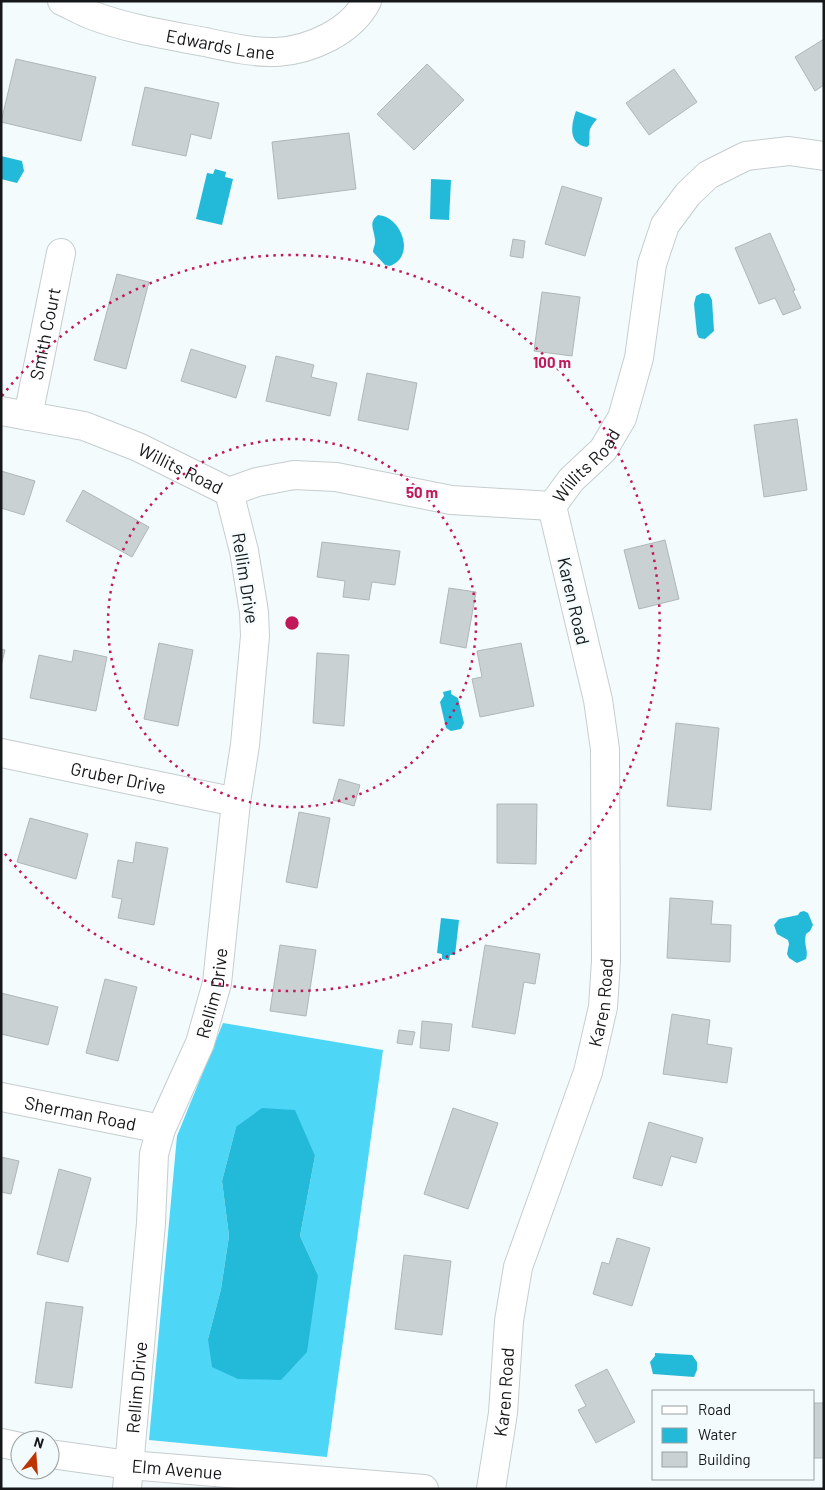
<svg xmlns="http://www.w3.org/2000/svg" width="825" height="1490" font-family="Barlow,sans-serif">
  <rect width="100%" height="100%" fill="#f3fbfd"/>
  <path fill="#4ed6f6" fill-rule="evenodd" d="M223 1023 383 1050 327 1457 149 1440 177 1136ZM236 1127 315 1156 300 1236 318 1275 208 1339 221 1289 229 1236 222 1181Z"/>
  <g fill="#23b9d9">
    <path d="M576 111 597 119C586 132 591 130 589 145L587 147C568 144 571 125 576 111Z"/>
    <polygon points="1,156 22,161 24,171 17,183 1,179"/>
    <polygon points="215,169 226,172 225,177 233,179 222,225 196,219 207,173 213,174"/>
    <polygon points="431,179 451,180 449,220 430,219"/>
    <path d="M378 215C402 217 416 256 390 266L385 265 373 252C373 248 376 244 375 239 374 229 368 223 378 215Z"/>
    <polygon points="702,293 709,294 712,300 714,331 705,339 699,338 697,334 694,304 696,296"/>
    <polygon points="451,690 451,694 458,698 464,723 461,729 451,731 446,728 440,702 444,696 443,692"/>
    <path d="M804 911 808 913 813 925 810 931 806 934C803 945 809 950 806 959L797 963 789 958 787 954 789 944 788 940 777 934 774 925 779 919 798 915 800 912Z"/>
    <polygon points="441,918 459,920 455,955 450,955 449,960 442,959 442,954 437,953"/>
    <polygon points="262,1108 295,1110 315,1156 300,1236 318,1275 307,1352 281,1380 238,1379 212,1367 208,1339 221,1289 229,1236 222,1181 236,1127"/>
    <polygon points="655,1353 692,1355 697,1362 697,1370 694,1377 653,1374 650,1362 655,1356"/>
  </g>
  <g fill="#cad1d3" stroke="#b0b7b9">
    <polygon points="824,39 824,85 815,91 795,57"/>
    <polygon points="16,59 96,77 81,141 1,122"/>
    <polygon points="427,64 464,100 414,150 377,114"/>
    <polygon points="674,69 697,102 649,135 626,103"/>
    <polygon points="145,87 219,103 211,139 191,134 186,156 132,145"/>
    <polygon points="349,133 356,189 278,199 272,142"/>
    <polygon points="562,186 602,198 585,256 545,244"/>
    <polygon points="770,233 795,290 793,291 801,308 783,315 775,298 759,304 735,248"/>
    <polygon points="513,239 525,241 523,258 510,256"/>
    <polygon points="117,274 149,282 126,369 94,360"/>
    <polygon points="542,292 580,297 572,356 534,351"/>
    <polygon points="191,349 246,366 236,398 181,381"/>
    <polygon points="276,356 314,365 311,377 337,383 330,416 266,401"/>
    <polygon points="367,373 417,383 408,430 358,420"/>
    <polygon points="797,419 807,490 764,497 754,425"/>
    <polygon points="1,471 35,481 24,515 1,508"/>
    <polygon points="83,490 149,527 132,557 66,521"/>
    <polygon points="665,540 679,599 639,609 624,550"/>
    <polygon points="322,542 400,551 395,585 372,582 369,600 343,597 345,581 317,577"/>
    <polygon points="449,588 476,592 466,648 440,643"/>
    <polygon points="159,643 193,650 178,726 144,719"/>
    <polygon points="521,643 534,706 480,717 472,679 482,677 477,651"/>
    <polygon points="1,649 5,650 1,666"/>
    <polygon points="74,650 107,657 96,711 30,698 39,655 72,662"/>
    <polygon points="317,653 349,655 344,726 313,723"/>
    <polygon points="676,723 719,728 711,810 667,806"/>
    <polygon points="339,779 360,785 354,806 333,800"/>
    <polygon points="497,804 537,804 536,864 497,863"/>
    <polygon points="299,812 330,818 317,888 286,882"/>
    <polygon points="30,818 88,834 76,879 17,862"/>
    <polygon points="136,842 168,848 154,925 118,918 122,899 112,897 118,860 133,863"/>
    <polygon points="670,898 713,901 711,924 731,925 730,962 667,958"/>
    <polygon points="280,945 316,950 306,1016 270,1011"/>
    <polygon points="485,945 540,954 535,984 524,982 515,1034 472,1027"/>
    <polygon points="105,979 137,987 118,1061 86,1053"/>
    <polygon points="1,993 58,1007 48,1045 1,1034"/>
    <polygon points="672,1014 710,1020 707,1044 732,1048 727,1083 663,1074"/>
    <polygon points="422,1021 452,1024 449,1051 420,1048"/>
    <polygon points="399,1030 415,1032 412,1045 397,1043"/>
    <polygon points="453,1108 498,1123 468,1209 424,1194"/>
    <polygon points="649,1122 703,1138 696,1163 671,1156 662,1186 633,1178"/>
    <polygon points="1,1157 19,1161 11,1194 1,1192"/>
    <polygon points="59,1169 91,1178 68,1262 37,1254"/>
    <polygon points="617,1238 650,1248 632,1306 593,1294 602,1262 609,1264"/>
    <polygon points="404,1255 451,1261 442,1335 395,1329"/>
    <polygon points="46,1302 83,1307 72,1388 35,1383"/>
    <polygon points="607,1369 635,1422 596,1443 578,1410 586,1406 575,1385"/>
    <rect x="814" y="1403" width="10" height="55"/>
  </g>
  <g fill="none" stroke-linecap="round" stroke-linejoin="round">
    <defs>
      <g id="street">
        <path id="s1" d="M62 1C73 6 83 12 94 16 129 29 168 35 205 42 228 47 254 53 277 52 310 50 351 32 367 1"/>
        <path id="s2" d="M1 411 84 426 138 447 229 492 257 482 294 475 336 477 451 500 552 506 571 480 603 450 622 418 639 358 652 264 665 225 688 194 708 175 746 156 789 151 824 156"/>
        <path id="s3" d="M28 416 61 253"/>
        <path id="s4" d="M1 753 236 802"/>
        <path id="s5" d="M1 1097 161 1129"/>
        <polyline points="1,1443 20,1447"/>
        <path id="s6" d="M50 1454 129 1465 424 1489"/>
        <path id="s7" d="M127 1489 151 1223 154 1154 161 1129 200 1043 217 983 236 802 245 745 255 636 254 612 244 551 229 492"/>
        <path id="s8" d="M491 1489 503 1413 509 1321 518 1267 588 1072 603 1007 606 961 605 749 598 700 552 506"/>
      </g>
    </defs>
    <use href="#street" stroke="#c6cdcf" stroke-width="30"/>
    <use href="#street" stroke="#fff" stroke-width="28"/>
  </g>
  <g fill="none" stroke="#c2185b" stroke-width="2.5" stroke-dasharray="2.5 5">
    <circle cx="292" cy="623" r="184"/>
    <path d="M2 396A368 368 0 1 1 2 850"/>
  </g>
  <g text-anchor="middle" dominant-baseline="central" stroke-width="4.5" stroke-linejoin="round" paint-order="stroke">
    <g font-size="18" fill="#151718" stroke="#f3fbfd">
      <text stroke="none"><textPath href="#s1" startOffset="165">Edwards Lane</textPath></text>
      <text stroke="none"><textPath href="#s3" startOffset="84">Smith Court</textPath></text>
      <text stroke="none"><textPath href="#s2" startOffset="625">Willits Road</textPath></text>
      <text stroke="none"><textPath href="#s2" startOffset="190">Willits Road</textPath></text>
      <text transform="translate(246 578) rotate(81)">Rellim Drive</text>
      <text transform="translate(574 601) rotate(77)">Karen Road</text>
      <text stroke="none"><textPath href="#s4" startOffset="120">Gruber Drive</textPath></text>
      <text stroke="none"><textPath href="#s7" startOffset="508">Rellim Drive</textPath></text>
      <text stroke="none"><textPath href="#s8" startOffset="502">Karen Road</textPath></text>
      <text stroke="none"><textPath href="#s5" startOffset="81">Sherman Road</textPath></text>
      <text stroke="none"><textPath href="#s7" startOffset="102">Rellim Drive</textPath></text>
      <text stroke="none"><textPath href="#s8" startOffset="98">Karen Road</textPath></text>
      <text stroke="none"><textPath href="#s6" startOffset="128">Elm Avenue</textPath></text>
    </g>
  </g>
  <circle cx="292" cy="623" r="8" fill="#c2185b" stroke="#f3fbfd" stroke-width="2.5"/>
  <g font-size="15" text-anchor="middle" font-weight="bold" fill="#c2185b" stroke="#f3fbfd" stroke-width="4.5" stroke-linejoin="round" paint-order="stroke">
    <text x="552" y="368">100 m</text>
    <text x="422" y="498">50 m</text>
  </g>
  <rect width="825" height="1490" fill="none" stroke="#151718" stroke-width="5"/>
  <rect x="652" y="1390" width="162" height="90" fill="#f3fbfd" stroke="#9aa0a1"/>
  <rect x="662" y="1406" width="25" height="8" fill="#ffffff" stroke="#9aa0a1"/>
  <text x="698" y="1415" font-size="15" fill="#151718">Road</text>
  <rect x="662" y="1428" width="25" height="15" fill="#23b9d9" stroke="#9aa0a1"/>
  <text x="698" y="1440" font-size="15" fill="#151718">Water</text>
  <rect x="662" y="1452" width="25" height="15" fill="#cad1d3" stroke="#9aa0a1"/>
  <text x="698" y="1465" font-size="15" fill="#151718">Building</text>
  <g transform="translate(35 1455) rotate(17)"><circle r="24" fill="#f3fbfd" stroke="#9aa0a1"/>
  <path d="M0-4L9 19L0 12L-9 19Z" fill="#bd3500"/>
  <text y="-8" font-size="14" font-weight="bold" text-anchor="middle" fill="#151718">N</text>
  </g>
</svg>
